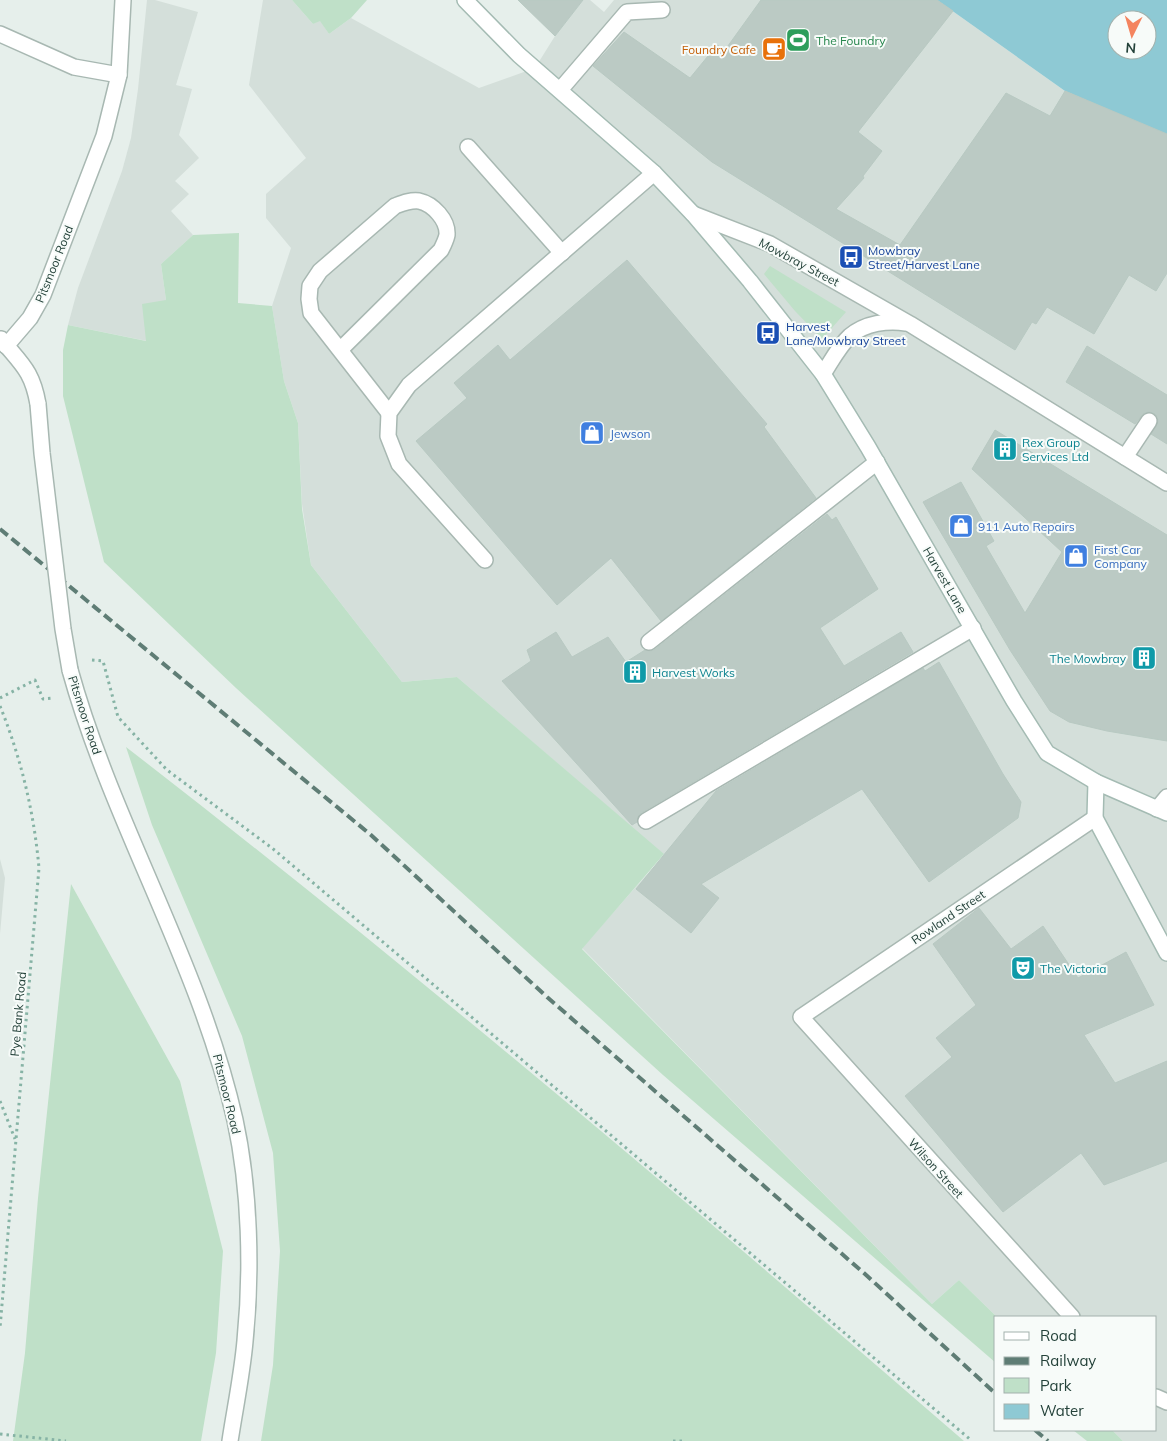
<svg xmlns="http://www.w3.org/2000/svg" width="1167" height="1441" font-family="Mulish,sans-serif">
  <rect width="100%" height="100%" fill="#e6efeb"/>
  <g fill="#d4dfda">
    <polygon points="147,0 155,0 198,12 176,85 192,89 179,135 199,158 175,181 189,194 171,211 193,235 161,264 166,300 147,341 68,325 78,288 122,171 131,138 138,89"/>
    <polygon points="263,0 292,0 313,24 320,20 329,34 351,18 479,88 535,68 555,36 583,0 590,0 604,12 614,0 937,0 1065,91 1167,135 1167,1441 1123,1441 1112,1430 1156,1430 1156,1317 997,1317 959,1280 932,1304 582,948 664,855 457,677 402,682 311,565 302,504 298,423 284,381 272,306 291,248 266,218 266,194 306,158 249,85"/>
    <polygon points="0,859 5,878 0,934"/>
  </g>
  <g fill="#bfe0c8">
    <polygon points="292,0 367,0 351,18 329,34 320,21 313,24"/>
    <polygon points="239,233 238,303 272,306 284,381 298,423 302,509 311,565 402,682 457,677 664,854 582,949 932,1304 959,1280 997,1317 996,1363 663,1075 236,688 104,562 63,396 63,350 68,325 146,341 142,304 166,300 161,264 193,235"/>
    <polygon points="770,266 846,312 822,339 795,311 764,274"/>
    <path d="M126 747C413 969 690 1204 964 1441H261L273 1365 280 1251 273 1153 242 1036 152 825Z"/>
    <polygon points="71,884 180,1081 223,1251 216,1353 201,1441 13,1441 25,1353 38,1198"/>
    <polygon points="1073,1430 1112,1430 1123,1441 1087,1441"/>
  </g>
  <path fill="#8ec9d4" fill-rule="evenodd" d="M937 0H1167V135L1065 91ZM1117 20H1147V50H1117Z"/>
  <g fill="#bbcac4" stroke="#b8c9c2">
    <polygon points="518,0 583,0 555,36"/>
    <polygon points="761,0 937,0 953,11 858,132 882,151 863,176 864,178 836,209 900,245 1006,93 1050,116 1065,91 1167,134 1167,273 1156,291 1129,275 1094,334 1047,307 1036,324 1032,322 1015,350 712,162 593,66 624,32 690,78 717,45 725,50"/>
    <polygon points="627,260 767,424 764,427 816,498 661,621 611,558 557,605 416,441 467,398 454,383 498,345 510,360"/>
    <polygon points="1087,346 1167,395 1167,444 1151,434 1158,422 1157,416 1154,413 1149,412 1144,413 1135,424 1066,382"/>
    <polygon points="995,430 1167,535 1167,741 1107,731 1069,722 1050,711 1010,650 923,502 961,482 994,541 986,546 1025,613 1062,552 972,469"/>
    <polygon points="827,514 832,520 836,517 878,589 820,628 844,666 901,632 913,652 641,813 638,817 637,822 632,825 502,681 531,661 527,650 556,632 572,657 608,637 626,662 645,650 650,651 654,650"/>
    <polygon points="939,662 1003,774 1021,802 1018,818 929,882 862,789 701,884 719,898 691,933 636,889 716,791 923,668 925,671"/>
    <polygon points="979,908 1011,949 1043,926 1078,978 1126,952 1154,1005 1084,1035 1115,1083 1167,1061 1167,1161 1104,1185 1081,1153 1003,1212 905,1096 952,1057 936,1038 976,1005 933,944"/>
  </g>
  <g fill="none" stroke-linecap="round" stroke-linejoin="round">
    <defs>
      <g id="service">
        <polyline points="560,90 627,12 662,10"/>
        <polyline points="468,147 562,253"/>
        <path d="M340 350 441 250C443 246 446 240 447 235 448 220 433 204 419 201 410 200 403 203 395 206L320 271 310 286 309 299 311 313 389 413"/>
        <polyline points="1125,457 1149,421"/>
        <polyline points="485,560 399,464 388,436 389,413 409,385 654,173"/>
        <polyline points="649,642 877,462"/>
        <polyline points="646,821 973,628"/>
      </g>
      <g id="minor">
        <polyline points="0,34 74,67 119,75"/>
        <polyline points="693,214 770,244 910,324 1167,483"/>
        <path d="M823 374C831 362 839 346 850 336 865 323 888 320 906 323"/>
        <polyline points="1157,809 1167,797"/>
        <polyline points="1072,1317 801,1017 1095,818"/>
        <polyline points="1156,1397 1167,1402"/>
      </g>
      <g id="tertiary">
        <path d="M1 339C21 364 32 370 38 404"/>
        <polyline points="6,346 30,318 43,295 104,136 119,75 123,0"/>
        <path d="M70 670C113 825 200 964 235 1120 250 1189 252 1272 245 1341 242 1375 235 1408 230 1441"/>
      </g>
      <g id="secondary">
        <polyline points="465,0 519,55 654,173 693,214 750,281 823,374 868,447 1014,701 1047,753 1096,782 1167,813"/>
        <polyline points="1096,782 1095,818 1167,953"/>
      </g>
    </defs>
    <use href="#service" stroke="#a8b8b2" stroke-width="18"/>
    <use href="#minor" stroke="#a8b8b2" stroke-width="18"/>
    <use href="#tertiary" stroke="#a8b8b2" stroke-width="18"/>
    <use href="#secondary" stroke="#a4bbb3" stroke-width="18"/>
    <g stroke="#86b3a5" stroke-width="3" stroke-dasharray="2.5 4" stroke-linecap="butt">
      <polyline points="92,660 103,661 118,717 167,770 272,848 972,1441"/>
      <polyline points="0,698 35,680 43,699 54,698"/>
      <path d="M0 706C21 758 34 812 39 868L0 1328"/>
      <polyline points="0,1101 15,1139"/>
      <polyline points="0,1434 66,1441"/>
      <polyline points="673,1441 685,1441"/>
    </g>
    <use href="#service" stroke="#fff" stroke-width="15"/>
    <use href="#minor" stroke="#fff" stroke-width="15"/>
    <use href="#tertiary" stroke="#fff" stroke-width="15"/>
    <use href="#secondary" stroke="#fff" stroke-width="15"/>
    <g stroke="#5f7d75" stroke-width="4" stroke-dasharray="10 5" stroke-linecap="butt">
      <polyline points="0,529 371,835 547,997 865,1274 996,1394"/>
      <polyline points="1035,1430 1048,1441"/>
    </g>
    <defs>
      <polyline id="tertiary-bridge" points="38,404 42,453 63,629 70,670"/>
    </defs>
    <use href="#tertiary-bridge" stroke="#a8b8b2" stroke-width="18" stroke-linecap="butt"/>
    <use href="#tertiary-bridge" stroke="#fff" stroke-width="15"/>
  </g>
  <defs>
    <symbol id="stadium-square" viewBox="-11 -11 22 22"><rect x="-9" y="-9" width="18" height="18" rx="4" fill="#2e9e5b" stroke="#f7fbf9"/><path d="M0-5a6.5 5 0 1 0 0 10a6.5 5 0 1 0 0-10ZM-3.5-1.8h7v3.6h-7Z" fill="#fff"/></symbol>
    <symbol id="cafe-square" viewBox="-11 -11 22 22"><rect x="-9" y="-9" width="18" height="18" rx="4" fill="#e8710a" stroke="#f7fbf9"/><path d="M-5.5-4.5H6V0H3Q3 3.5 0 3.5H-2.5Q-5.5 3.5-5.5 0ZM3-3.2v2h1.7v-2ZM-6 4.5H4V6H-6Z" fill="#fff"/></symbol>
    <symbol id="bus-square" viewBox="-11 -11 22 22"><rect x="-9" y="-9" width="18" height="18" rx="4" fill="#1a4fb4" stroke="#f7fbf9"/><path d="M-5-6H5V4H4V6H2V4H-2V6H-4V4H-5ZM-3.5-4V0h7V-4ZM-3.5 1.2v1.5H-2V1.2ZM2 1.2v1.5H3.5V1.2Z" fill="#fff"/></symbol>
    <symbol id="shop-square" viewBox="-11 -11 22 22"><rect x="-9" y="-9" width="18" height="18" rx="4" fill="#3f7fe0" stroke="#f7fbf9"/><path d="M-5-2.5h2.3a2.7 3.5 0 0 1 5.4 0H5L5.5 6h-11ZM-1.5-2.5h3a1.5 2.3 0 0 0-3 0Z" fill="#fff"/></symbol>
    <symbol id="building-square" viewBox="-11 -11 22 22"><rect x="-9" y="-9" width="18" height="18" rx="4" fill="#0f9aa8" stroke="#f7fbf9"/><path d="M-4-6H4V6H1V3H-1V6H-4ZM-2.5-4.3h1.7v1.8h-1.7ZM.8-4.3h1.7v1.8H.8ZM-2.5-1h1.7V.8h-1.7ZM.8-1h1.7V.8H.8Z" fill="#fff"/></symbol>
    <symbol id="theatre-square" viewBox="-11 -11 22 22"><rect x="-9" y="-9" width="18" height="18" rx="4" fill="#0f9aa8" stroke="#f7fbf9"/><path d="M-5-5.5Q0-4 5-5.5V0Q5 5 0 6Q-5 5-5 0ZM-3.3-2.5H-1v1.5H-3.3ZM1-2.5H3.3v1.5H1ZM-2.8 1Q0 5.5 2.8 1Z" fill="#fff"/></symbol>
  </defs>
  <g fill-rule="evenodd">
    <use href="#stadium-square" x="784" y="26" width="28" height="28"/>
    <use href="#cafe-square" x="760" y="35" width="28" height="28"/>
    <use href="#bus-square" x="837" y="243" width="28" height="28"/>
    <use href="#bus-square" x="754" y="319" width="28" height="28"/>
    <use href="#shop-square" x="578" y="419" width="28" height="28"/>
    <use href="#building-square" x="991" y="435" width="28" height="28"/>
    <use href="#shop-square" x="947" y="512" width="28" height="28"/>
    <use href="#shop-square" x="1062" y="542" width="28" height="28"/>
    <use href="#building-square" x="1130" y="644" width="28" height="28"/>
    <use href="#building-square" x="621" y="658" width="28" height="28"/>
    <use href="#theatre-square" x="1009" y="954" width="28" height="28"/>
  </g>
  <g text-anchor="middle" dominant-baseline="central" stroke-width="4" stroke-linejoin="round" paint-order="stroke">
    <g font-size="12" fill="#27864d" stroke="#f7fbf9" text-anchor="start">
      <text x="816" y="40">The Foundry</text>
    </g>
    <g font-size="12" fill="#c56008" stroke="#f7fbf9" text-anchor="end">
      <text x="756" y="49">Foundry Cafe</text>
    </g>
    <g font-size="12" fill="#164399" stroke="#f7fbf9" text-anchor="start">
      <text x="868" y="250">Mowbray<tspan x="868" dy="14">Street/Harvest Lane</tspan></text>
      <text x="786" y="326">Harvest<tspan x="786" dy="14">Lane/Mowbray Street</tspan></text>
    </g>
    <g font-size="12" fill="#24423a" stroke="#f7fbf9">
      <text transform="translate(799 262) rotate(28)">Mowbray Street</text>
      <text transform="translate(54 264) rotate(-68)">Pitsmoor Road</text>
      <text transform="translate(945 580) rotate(60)">Harvest Lane</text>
      <text transform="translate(85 715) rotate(72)">Pitsmoor Road</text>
      <text transform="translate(948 917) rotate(-34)">Rowland Street</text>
      <text transform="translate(18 1014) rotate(-85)">Pye Bank Road</text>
      <text transform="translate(227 1094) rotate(76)">Pitsmoor Road</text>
      <text transform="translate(936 1168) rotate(48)">Wilson Street</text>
    </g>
    <g font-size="12" fill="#366cbe" stroke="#f7fbf9" text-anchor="start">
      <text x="610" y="433">Jewson</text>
      <text x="978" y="526">911 Auto Repairs</text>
      <text x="1094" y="549">First Car<tspan x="1094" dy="14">Company</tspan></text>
    </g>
    <g font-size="12" fill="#0d838f" stroke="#f7fbf9" text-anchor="start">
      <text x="1022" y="442">Rex Group<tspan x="1022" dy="14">Services Ltd</tspan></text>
      <text x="1126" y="658" text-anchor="end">The Mowbray</text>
      <text x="652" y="672">Harvest Works</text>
      <text x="1040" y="968">The Victoria</text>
    </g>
  </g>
  <rect x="994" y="1316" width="162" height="115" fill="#f7fbf9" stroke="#a3b1ad"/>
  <rect x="1004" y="1332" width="25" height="8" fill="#ffffff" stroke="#a3b1ad"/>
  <text x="1040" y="1341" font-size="15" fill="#24423a">Road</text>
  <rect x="1004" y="1357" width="25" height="8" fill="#5f7d75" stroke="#a3b1ad"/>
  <text x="1040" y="1366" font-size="15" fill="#24423a">Railway</text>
  <rect x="1004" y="1378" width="25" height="15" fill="#bfe0c8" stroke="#a3b1ad"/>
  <text x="1040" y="1391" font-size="15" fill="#24423a">Park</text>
  <rect x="1004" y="1404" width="25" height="15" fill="#8ec9d4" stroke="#a3b1ad"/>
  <text x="1040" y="1416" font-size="15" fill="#24423a">Water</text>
  <g transform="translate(1132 35) rotate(185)"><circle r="24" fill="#f7fbf9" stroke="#a3b1ad"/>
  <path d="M0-4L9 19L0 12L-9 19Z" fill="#f4845f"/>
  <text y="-8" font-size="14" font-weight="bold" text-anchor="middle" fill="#24423a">N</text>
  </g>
</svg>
